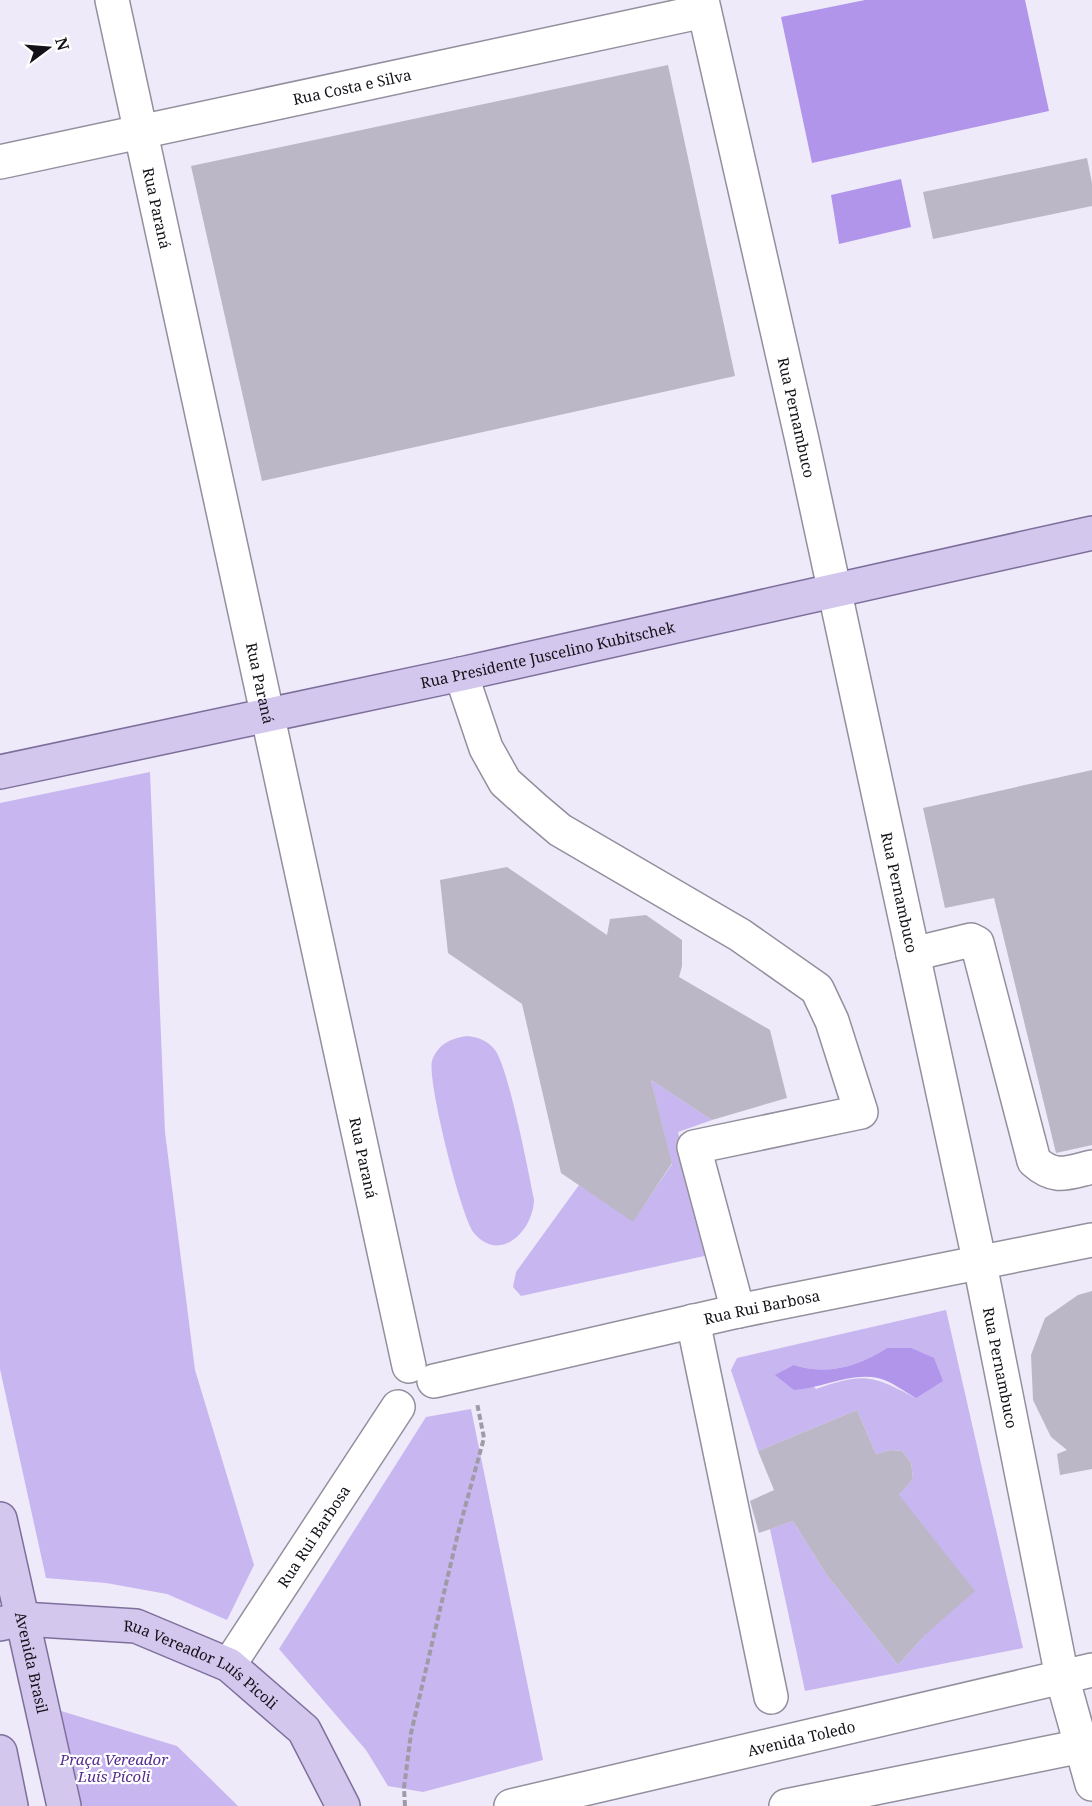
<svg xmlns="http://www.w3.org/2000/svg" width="1092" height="1806" font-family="'Noto Serif',serif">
  <rect width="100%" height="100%" fill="#eeeaf9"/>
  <g fill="#c8b6f1" fill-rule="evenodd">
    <polygon points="150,772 165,1132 195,1370 254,1565 227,1620 167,1594 106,1583 46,1578 0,1369 0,803"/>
    <path d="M467 1036C478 1037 487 1040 495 1050 508 1066 529 1174 534 1200 533 1231 500 1264 474 1233 461 1217 427 1080 432 1061 437 1045 451 1038 467 1036Z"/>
    <polygon points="651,1080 712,1120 678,1132 709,1255 521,1296 513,1287 516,1272 579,1185 633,1221 672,1164"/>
    <path d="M946 1310 1023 1648 805 1691 770 1529 793 1521 826 1574 898 1665 926 1634 899 1495 913 1479 911 1462 902 1451 890 1450 876 1454 857 1410 758 1451 731 1370 737 1358ZM887 1348 916 1398C872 1375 864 1372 816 1389L794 1365C827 1376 859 1366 887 1348Z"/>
    <polygon points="471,1409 543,1760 423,1792 388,1786 366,1750 279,1649 426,1417"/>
    <polygon points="61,1711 177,1746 238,1806 82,1806"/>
  </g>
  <g fill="#b195ea">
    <polygon points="865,0 1025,0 1049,111 812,163 781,17"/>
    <polygon points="901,179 911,227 839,244 831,195"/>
    <path d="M887 1348H911L934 1358 943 1381 916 1398C905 1392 891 1381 878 1378 851 1372 822 1388 794 1390L775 1375 794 1365C827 1376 859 1366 887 1348Z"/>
  </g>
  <g fill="#bbb7c6">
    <polygon points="668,65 735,376 262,481 191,166"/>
    <polygon points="1087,158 1092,183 1092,206 933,239 923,192"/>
    <polygon points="1092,770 1092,1145 1056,1153 994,898 945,908 923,808"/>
    <polygon points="507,867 607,935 610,919 646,915 682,940 682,966 679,977 770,1030 787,1098 712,1120 651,1080 672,1163 633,1222 561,1173 522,1004 448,953 440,880"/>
    <polygon points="1092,1291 1092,1469 1060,1475 1057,1454 1067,1450 1051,1437 1033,1400 1031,1355 1045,1318 1078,1295"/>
    <polygon points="857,1410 876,1454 890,1450 902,1451 911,1462 913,1479 899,1495 975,1591 926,1634 898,1665 826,1574 793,1521 759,1533 750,1501 774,1490 758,1451"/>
  </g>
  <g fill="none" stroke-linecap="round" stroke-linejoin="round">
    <defs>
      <g id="minor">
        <path id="s1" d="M112 0 409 1366"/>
        <path id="s2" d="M702 0 802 440 913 954 980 1264 1062 1677 1092 1784"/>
        <path id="s3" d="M0 162 704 11"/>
        <polyline points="461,674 486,748 505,782 534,808 560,830 740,935 817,989 832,1021 861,1112 694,1147 738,1311"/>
        <path d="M913 954 971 940 977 943 1034 1161C1055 1180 1067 1173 1092 1167"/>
        <polyline points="693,1321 771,1697"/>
        <path id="s4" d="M434 1381 738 1311 1092 1240"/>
        <path id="s5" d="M229 1665 398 1407"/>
        <path id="s6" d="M511 1806 1092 1670"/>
        <polyline points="786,1806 1092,1744"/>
      </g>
      <g id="major">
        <path id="s7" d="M0 772 461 674 1092 533"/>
        <path id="s8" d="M0 1519 64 1806"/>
        <path id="s9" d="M0 1624 22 1619 136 1626 229 1665 304 1730 343 1806"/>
        <polyline points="0,1752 11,1806"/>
      </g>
    </defs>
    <use href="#minor" stroke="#938f9d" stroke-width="36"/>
    <use href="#major" stroke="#7d6f9b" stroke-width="36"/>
    <polyline stroke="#9e9ba6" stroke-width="4" stroke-dasharray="6 3" stroke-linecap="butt" points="405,1806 404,1788 411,1733 458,1533 484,1438 477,1403"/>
    <use href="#minor" stroke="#fff" stroke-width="33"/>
    <use href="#major" stroke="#d3c7ed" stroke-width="33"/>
  </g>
  <g text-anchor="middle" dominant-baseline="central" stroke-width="4.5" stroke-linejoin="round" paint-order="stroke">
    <g font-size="15" fill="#141218" stroke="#fff">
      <text stroke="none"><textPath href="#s3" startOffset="360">Rua Costa e Silva</textPath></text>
      <text stroke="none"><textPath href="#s1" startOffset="213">Rua Paraná</textPath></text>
      <text stroke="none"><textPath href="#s2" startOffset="428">Rua Pernambuco</textPath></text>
      <text stroke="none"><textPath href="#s7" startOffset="560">Rua Presidente Juscelino Kubitschek</textPath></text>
      <text stroke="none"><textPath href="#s1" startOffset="699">Rua Paraná</textPath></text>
      <text stroke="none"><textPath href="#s2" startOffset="914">Rua Pernambuco</textPath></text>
      <text stroke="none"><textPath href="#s1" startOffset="1185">Rua Paraná</textPath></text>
      <text stroke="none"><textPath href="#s4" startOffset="336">Rua Rui Barbosa</textPath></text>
      <text stroke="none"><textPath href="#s2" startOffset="1400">Rua Pernambuco</textPath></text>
      <text stroke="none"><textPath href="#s5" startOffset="154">Rua Rui Barbosa</textPath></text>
      <text stroke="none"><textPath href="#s8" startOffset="147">Avenida Brasil</textPath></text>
      <text stroke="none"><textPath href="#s9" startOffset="212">Rua Vereador Luís Picoli</textPath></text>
      <text stroke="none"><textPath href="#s6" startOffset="298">Avenida Toledo</textPath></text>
    </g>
    <g font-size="15" font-style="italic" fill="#572e90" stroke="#fff">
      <text x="114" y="1759">Praça Vereador<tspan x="114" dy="17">Luís Pícoli</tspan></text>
    </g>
  </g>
  <g transform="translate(48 48) rotate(74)" stroke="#ffffff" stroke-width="4.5" paint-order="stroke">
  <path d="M0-4.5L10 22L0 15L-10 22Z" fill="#141218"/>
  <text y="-9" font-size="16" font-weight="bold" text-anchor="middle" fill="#141218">N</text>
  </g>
</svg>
